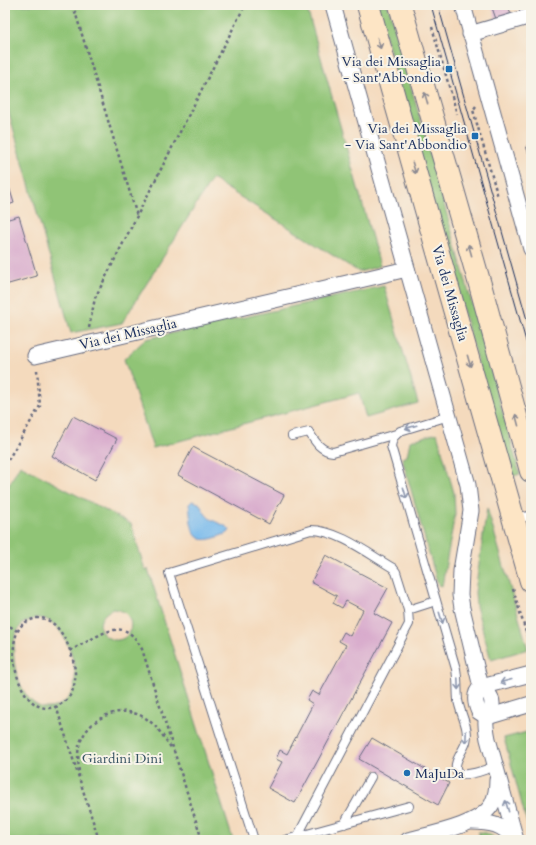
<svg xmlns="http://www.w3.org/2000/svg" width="536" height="845" font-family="Cardo,serif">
  <rect width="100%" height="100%" fill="#f7f3e8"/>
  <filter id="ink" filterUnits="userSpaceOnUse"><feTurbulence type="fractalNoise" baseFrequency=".025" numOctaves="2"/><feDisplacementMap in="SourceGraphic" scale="8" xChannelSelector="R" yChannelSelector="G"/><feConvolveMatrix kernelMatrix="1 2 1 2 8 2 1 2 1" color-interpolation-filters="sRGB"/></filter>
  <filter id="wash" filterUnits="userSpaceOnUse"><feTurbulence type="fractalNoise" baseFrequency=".012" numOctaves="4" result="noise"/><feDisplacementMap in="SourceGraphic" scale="16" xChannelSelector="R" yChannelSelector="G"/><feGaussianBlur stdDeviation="0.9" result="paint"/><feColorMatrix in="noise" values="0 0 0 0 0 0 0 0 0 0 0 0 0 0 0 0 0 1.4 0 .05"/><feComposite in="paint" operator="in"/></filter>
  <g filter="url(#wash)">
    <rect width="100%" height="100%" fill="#f4dabd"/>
    <g fill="#90c476" stroke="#567a6a" fill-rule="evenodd">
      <polygon points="5,5 306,5 380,266 359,272 212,179 122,323 71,333 5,99"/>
      <polygon points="377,5 388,5 520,474 510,477"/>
      <polygon points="384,286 418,403 366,418 359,393 153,448 124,359 146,339"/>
      <polygon points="437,433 454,493 455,514 442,586 438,585 402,458 407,456 410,441"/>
      <path d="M20 465 131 524 145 570 148 569 233 840H5V492ZM113 609C138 610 135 642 114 640 110 639 106 637 103 634 96 623 103 613 113 609ZM36 618C39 618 42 618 45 619 62 624 74 655 75 672 76 683 73 695 64 702 24 731 0 648 22 624 26 621 31 620 36 618Z"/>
      <polygon points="487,508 528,649 491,660 476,606 475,592"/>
      <polygon points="531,731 531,838 504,738"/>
      <path d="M478 832C486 832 491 835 498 840H480Z"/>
    </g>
    <path fill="#77b9ec" stroke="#4974a5" d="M192 501 199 503C202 508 204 513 208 517 214 523 224 523 230 530L228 533C222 535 216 538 210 539 189 544 191 517 189 504Z"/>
    <g id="blocks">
      <g fill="#d8aacc">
        <polygon points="491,5 508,5 511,15 496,19"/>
        <polygon points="518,5 531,5 531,9 520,12"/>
        <polygon points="531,144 531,161 526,146"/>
        <polygon points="5,174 14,203 5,206"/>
        <polygon points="19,216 37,276 5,285 5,220"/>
        <polygon points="73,416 117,439 95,480 52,456"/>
        <polygon points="193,447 284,495 269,524 178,475"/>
        <polygon points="326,555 388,588 374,613 392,623 295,803 268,788 282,762 276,759 280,750 287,754 313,704 307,700 312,691 319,695 346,645 339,641 344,632 350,636 363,610 346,601 342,608 333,603 337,596 311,582"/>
        <polygon points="372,738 449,783 438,805 359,759"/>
      </g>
    </g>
  </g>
  <g filter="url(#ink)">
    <use href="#blocks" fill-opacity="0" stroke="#676b7f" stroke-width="1"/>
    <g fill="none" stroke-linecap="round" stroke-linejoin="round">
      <defs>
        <g id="lane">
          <path d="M449 416 400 431 393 438 391 446 456 669C458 680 457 690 458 700 460 714 470 728 466 742 464 750 452 763 457 771 463 779 488 769 495 766"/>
          <path d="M292 436 309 432C315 442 321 451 333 452L396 434"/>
          <polyline points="515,513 525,517 531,515"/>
          <polyline points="344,824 371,777"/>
          <polyline points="297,837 409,624 408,610"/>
          <path d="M254 840 169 573 311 530C338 530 369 554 393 568L396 572 408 610 436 601"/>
          <polyline points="285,840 409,806"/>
        </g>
        <g id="street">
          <path d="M333 5 468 485 471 511 461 571 460 595 462 608 481 687C490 692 495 702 490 711 489 713 488 714 487 716 484 723 487 732 488 739L516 840"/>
          <polyline points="463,5 531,249"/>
          <polyline points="470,34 531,16"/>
          <polyline points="35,356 407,269"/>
          <path d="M531 674 481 687C473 694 475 703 479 712L487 717 531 704"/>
          <path d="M472 822C488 822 505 824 513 840"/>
          <path d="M408 840C431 834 481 825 492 804 496 796 497 788 497 780"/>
        </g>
        <g id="secondary">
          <polyline points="368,5 531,581"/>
          <polyline points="400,5 481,288 531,471"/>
        </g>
      </defs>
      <use href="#lane" stroke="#676b7f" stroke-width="10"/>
      <use href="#street" stroke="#676b7f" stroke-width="17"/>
      <use href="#secondary" stroke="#676b7f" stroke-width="24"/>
      <g stroke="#676b7f" stroke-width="2.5" stroke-dasharray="3 3" stroke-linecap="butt">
        <polyline points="73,5 137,216"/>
        <polyline points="432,27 457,114"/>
        <polyline points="476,106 473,110 498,197"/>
        <polyline points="89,328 95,298 245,5"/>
        <polyline points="5,465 40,406 37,370"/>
        <polyline points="513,589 531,649"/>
        <path d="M36 618C39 618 42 618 45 619 62 624 74 655 75 672 76 683 73 695 64 702 24 731 0 648 22 625 26 621 31 620 36 618Z"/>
        <polyline points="5,623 17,631"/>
        <path d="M70 651C78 646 87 642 95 637 117 626 129 625 142 649L202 840"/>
        <polyline points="56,706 99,840"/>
        <path d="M79 777C79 767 77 755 79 746 87 717 123 701 148 720 158 727 165 739 172 749"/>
      </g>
      <use href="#lane" stroke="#fff" stroke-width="8"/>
      <use href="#street" stroke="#fff" stroke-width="15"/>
      <use href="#secondary" stroke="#fde5c5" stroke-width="22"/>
      <g stroke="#1b2f5e" stroke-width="1">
        <polyline points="431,5 531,359"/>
        <polyline points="438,5 531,334"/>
      </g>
    </g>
    <defs><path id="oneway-shaft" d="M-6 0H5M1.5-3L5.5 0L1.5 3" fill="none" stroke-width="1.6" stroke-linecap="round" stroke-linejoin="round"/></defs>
    <g stroke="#8c8a92">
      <use href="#oneway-shaft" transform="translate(379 43) rotate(74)"/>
      <use href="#oneway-shaft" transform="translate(426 98) rotate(-106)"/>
      <use href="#oneway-shaft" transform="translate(414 168) rotate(74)"/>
      <use href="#oneway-shaft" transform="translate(470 250) rotate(-106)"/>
      <use href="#oneway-shaft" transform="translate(469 361) rotate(74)"/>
      <use href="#oneway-shaft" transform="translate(517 420) rotate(-105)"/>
    </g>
    <g stroke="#8d97ae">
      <use href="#oneway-shaft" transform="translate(411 427) rotate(164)"/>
      <use href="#oneway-shaft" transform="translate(405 493) rotate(74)"/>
      <use href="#oneway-shaft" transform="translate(441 618) rotate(73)"/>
      <use href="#oneway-shaft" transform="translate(506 681) rotate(165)"/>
      <use href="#oneway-shaft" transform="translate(458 684) rotate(88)"/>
      <use href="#oneway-shaft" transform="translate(466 737) rotate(92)"/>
      <use href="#oneway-shaft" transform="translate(507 806) rotate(-106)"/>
    </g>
  </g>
  <g fill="#1f6fb2" stroke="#f7f3e8" stroke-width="1.5">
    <rect x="445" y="65" width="8" height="8" rx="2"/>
    <rect x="471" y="132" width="8" height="8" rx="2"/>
    <circle cx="407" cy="773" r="4"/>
  </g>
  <g text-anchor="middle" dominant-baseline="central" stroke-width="4" stroke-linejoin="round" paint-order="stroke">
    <g font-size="14" fill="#1b2f5e" stroke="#f7f3e8" text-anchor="end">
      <text x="441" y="61">Via dei Missaglia<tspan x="441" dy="16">- Sant'Abbondio</tspan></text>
      <text x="467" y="128">Via dei Missaglia<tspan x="467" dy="16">- Via Sant'Abbondio</tspan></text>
      <text x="415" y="773" text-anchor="start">MaJuDa</text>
    </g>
    <g font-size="14" fill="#1b2f5e" stroke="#f7f3e8">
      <text transform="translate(450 293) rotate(74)">Via dei Missaglia</text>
      <text transform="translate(128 334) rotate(-13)">Via dei Missaglia</text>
    </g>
    <g font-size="14" fill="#385464" stroke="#f7f3e8">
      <text x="122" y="758">Giardini Dini</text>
    </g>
  </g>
  <rect width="536" height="845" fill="none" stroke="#f7f3e8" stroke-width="20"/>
</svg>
